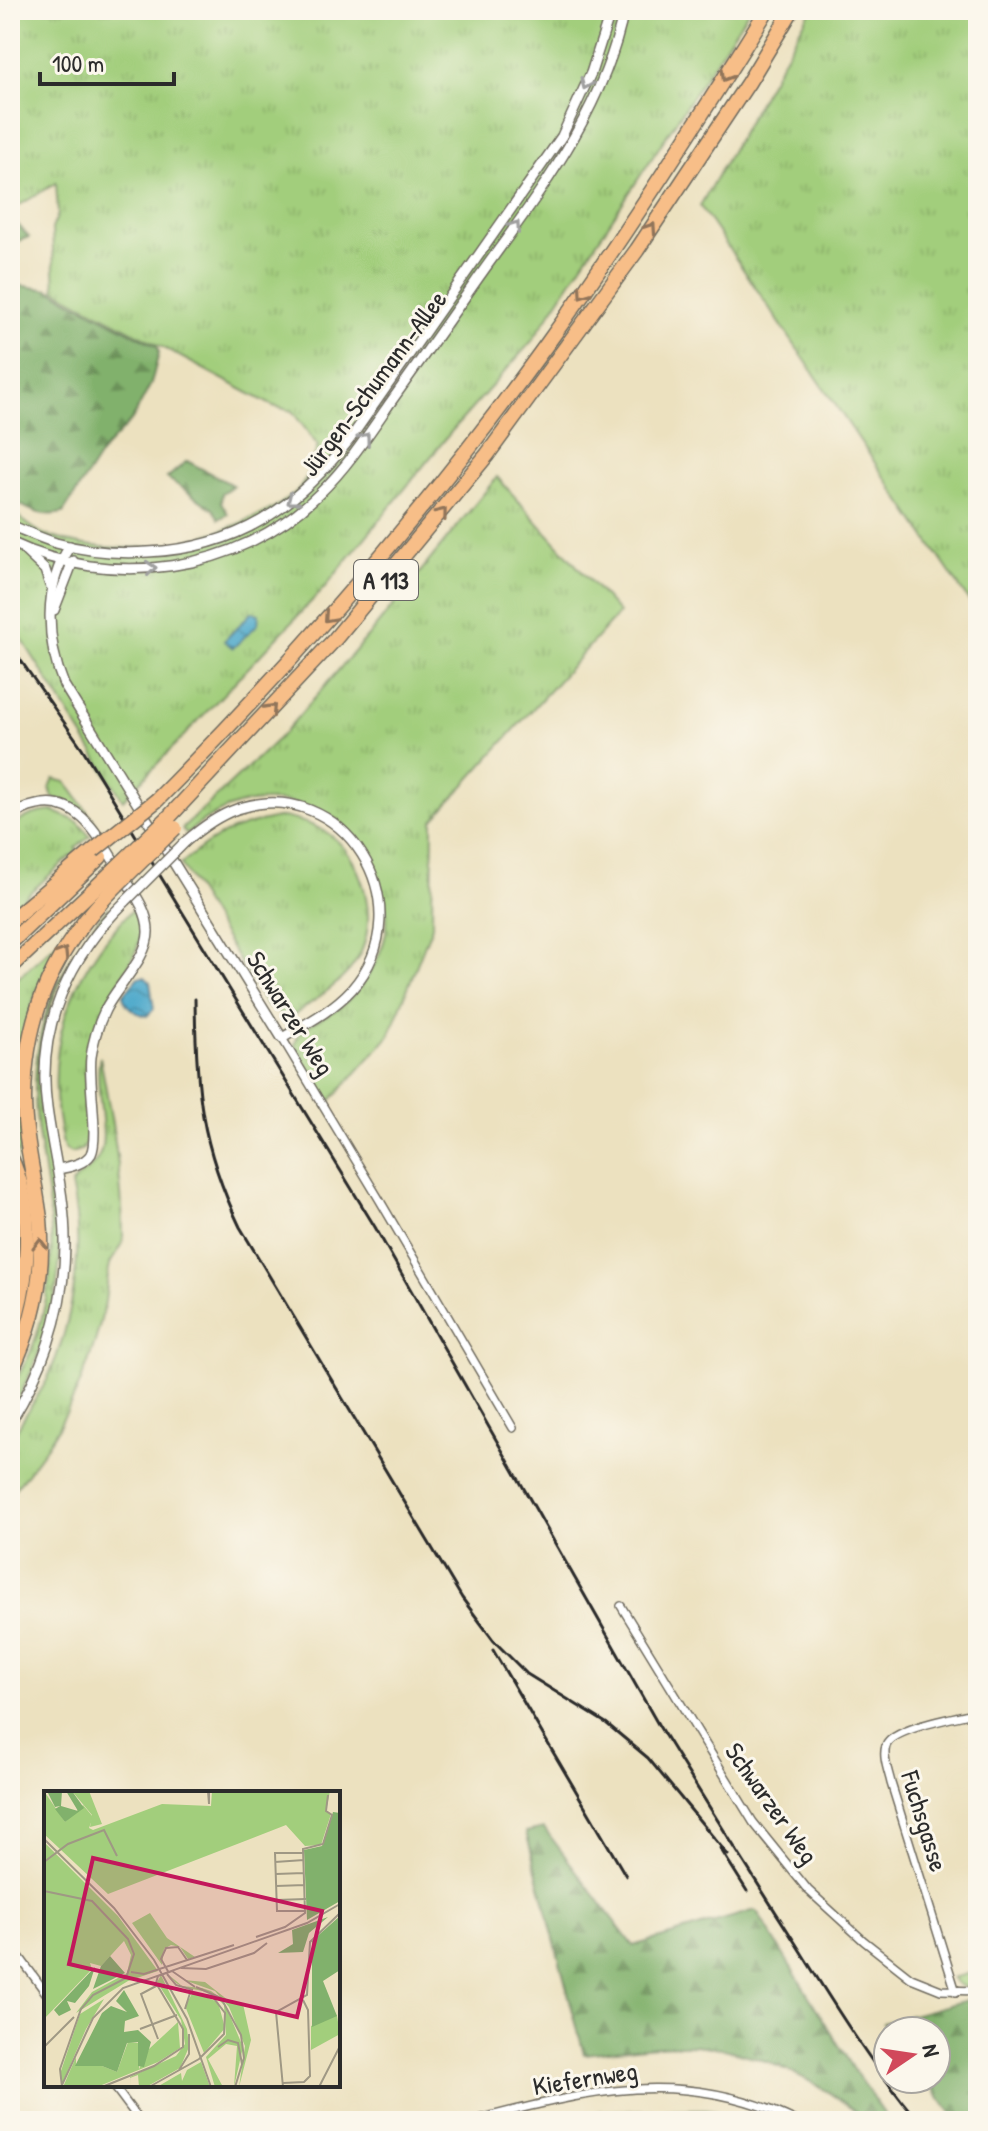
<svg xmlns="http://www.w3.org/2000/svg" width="988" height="2131" font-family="'Patrick Hand',sans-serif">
  <defs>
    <pattern id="grass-tufts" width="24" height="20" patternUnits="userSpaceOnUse" patternTransform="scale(2)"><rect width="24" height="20" fill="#a2ce7c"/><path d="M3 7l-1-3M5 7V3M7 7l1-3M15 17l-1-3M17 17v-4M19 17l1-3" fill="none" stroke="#8cb16b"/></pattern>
    <pattern id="forest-firs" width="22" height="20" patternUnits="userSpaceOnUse" patternTransform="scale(2)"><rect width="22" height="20" fill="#81b16c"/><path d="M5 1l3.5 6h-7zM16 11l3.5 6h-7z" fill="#6a9059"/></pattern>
    <pattern id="water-waves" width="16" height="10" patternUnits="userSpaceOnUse" patternTransform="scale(2)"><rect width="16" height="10" fill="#4da9cb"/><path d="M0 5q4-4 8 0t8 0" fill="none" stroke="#408aa5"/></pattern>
  </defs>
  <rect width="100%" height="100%" fill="#fbf7ec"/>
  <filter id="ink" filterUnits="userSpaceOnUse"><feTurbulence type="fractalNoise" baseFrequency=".0125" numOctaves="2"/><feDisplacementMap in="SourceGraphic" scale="16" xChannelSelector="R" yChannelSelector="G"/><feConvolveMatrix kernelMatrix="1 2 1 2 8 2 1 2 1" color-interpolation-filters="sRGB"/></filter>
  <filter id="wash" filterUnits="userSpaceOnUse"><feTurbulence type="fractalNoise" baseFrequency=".006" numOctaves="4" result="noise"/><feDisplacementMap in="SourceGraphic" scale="32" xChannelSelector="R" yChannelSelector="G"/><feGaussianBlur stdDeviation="1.8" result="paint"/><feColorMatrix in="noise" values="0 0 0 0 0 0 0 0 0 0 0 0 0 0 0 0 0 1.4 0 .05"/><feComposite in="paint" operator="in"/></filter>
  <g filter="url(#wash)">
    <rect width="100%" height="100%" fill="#ece1bf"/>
    <g fill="url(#grass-tufts)" stroke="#667c54" stroke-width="2">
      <path d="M10 10H749L532 341 451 432 325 587 123 800 10 620V510C21 518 33 530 46 535 115 559 184 548 250 519 267 512 289 501 301 486 310 476 313 458 318 446L292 411 273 406 55 290 52 229 58 214 56 183 10 211Z"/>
      <polygon points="811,10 978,10 978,614 700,206"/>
      <path d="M497 477 619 613 433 820 432 926 389 1036 326 1106C319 1093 294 1062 295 1047 295 1025 329 1017 343 1005 351 997 362 987 367 977 375 964 384 947 386 932 389 917 385 899 380 884 365 832 329 804 274 801 240 799 211 813 186 834L182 829 284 733 375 628Z"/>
      <path d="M54 779 66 782 98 826C84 810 74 802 53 798L50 788Z"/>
      <path d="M53 811 78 822 90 836 76 848 77 851 10 910V828C24 817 34 812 53 811Z"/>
      <path d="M283 817C301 821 320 826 334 838 365 864 379 922 358 958 345 982 315 999 293 1016L283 1015 266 1006 181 864C218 832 235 826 283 817Z"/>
      <path d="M108 907 109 910C60 963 31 1032 40 1106 45 1140 56 1174 59 1208 66 1282 47 1350 10 1413 10 1408 9 1400 10 1395 13 1382 26 1364 31 1351 40 1328 46 1304 49 1280 56 1232 46 1186 39 1140 25 1046 47 979 108 907Z"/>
      <path d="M134 908C158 942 110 987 98 1021 92 1037 86 1052 85 1069 84 1091 93 1131 83 1149L71 1153 64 1149C41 1054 65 977 134 908Z"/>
      <polygon points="65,935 34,998 21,1052 27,1178 17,1150 10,1140 10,985"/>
      <path d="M100 1057C111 1116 123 1177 123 1238 123 1249 114 1255 110 1264 106 1279 107 1297 103 1312 87 1380 57 1442 10 1494 10 1478 8 1460 10 1444 11 1436 40 1393 47 1380 73 1322 86 1248 71 1185 79 1175 92 1168 98 1158 111 1137 93 1088 100 1057Z"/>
      <polygon points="10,1167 20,1214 21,1261 10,1319"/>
      <polygon points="978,1971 976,1988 959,1986 951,1978"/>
    </g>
    <g fill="url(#forest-firs)" stroke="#566e4c" stroke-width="2">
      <polygon points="10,217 11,217 29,237 10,244"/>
      <path d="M10 284 50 290 157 346 159 353 151 384 132 420 104 449 63 513C40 518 30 510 10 499Z"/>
      <polygon points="187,461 234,486 222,493 221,502 228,514 219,519 213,509 167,478"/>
      <path d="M544 1828 633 1946 756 1910 856 2073 889 2121H866C822 2080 743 2044 682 2045 650 2045 617 2050 584 2054L526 1832Z"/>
      <polygon points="978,1997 978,2121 957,2121 926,2079 936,2079 936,2031 890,2031 883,2023"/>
      <polygon points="707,2109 744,2121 567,2121 602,2111"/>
    </g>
    <g fill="url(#water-waves)" stroke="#3c6a7b" stroke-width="2">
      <polygon points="252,612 259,614 258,624 233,648 224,641"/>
      <path d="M138 977H145L150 982 154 1009 147 1016C135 1013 126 1008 123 995Z"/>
    </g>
  </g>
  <g filter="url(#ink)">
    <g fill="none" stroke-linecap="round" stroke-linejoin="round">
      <defs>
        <g id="minor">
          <polyline points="282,1038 379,1199 513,1428"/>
          <polyline points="621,1606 753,1822 808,1890 864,1941 911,1978 941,1990 978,1991"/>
          <polyline points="10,1944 46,1993"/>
          <path d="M956 1992 891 1783C889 1773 882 1757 886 1746 892 1728 958 1717 978 1712"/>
          <polyline points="113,2085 140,2121"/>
          <path d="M472 2121C586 2091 684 2066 796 2121"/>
        </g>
        <g id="tertiary">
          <path d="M10 525C25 531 40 538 56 543 85 551 117 554 148 552 237 548 296 508 350 439L562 136 591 73 611 10"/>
          <path d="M10 542C111 590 238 573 319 494 347 467 368 435 390 403 418 364 446 324 474 284 534 199 603 115 624 10"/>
          <path d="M70 546C43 586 46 641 64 685L282 1038C306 1024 333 1010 352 989 425 906 344 773 237 809 217 816 201 828 185 842"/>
          <polyline points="24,550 45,570 50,585"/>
          <polyline points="54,610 73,561"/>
          <path d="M10 819C18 811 26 807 37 805 80 795 101 841 120 871 131 889 148 909 148 931 149 957 116 987 105 1010 98 1025 93 1041 91 1057 88 1080 99 1138 91 1154 85 1164 69 1167 58 1169"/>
          <path d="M10 1423C44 1369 64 1311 65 1246 66 1199 53 1154 47 1108 36 1027 69 956 126 901"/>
        </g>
        <g id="motorway">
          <path d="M157 800C297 659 430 506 547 344 625 236 697 123 767 10"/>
          <polyline points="169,817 335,639 487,455 637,250 748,83 792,10"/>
          <polyline points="10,921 93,851"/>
          <polyline points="10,943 100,857"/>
          <polyline points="10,968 110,874"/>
          <path d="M10 1156C36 1211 29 1279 10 1336"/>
          <path d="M10 1374C33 1326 45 1272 40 1219 35 1179 24 1138 24 1098 25 1011 56 946 117 885"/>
        </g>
      </defs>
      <use href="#minor" stroke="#6f6b5f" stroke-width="10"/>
      <use href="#tertiary" stroke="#6f6b5f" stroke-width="12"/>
      <use href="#motorway" stroke="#6f6b5f" stroke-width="17"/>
      <use href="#minor" stroke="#fff" stroke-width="7"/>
      <use href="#tertiary" stroke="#fff" stroke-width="9"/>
      <use href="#motorway" stroke="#f7be88" stroke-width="14"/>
      <g stroke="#2b2b2b" stroke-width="3">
        <path d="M10 645 82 748 375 1227 659 1726C704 1799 750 1872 796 1944 834 2005 872 2066 918 2121"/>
        <path d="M195 999C196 1089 200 1144 240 1227L462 1598 494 1641 527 1674 606 1723 648 1758 728 1855"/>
        <polyline points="493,1650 626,1876"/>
        <polyline points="720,1848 747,1891"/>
      </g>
      <defs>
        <polyline id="tertiary-bridge" points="126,901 185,842"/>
        <g id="motorway-bridge">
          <polyline points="93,851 157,800"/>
          <polyline points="110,874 169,817"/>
          <polyline points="117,885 175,828"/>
        </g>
      </defs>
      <use href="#tertiary-bridge" stroke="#6f6b5f" stroke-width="12" stroke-linecap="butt"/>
      <use href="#motorway-bridge" stroke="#6f6b5f" stroke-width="17" stroke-linecap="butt"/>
      <use href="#tertiary-bridge" stroke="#fff" stroke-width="9"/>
      <use href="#motorway-bridge" stroke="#f7be88" stroke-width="14"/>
    </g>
    <defs><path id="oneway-chevron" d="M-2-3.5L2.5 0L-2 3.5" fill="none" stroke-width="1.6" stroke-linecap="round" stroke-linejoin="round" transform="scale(2)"/></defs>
    <g stroke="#91745a">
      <use href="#oneway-chevron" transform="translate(726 76) rotate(122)"/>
      <use href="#oneway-chevron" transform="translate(651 228) rotate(-56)"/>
      <use href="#oneway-chevron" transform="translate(583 293) rotate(125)"/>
      <use href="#oneway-chevron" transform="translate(442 513) rotate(-51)"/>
      <use href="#oneway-chevron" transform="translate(329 617) rotate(132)"/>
      <use href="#oneway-chevron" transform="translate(271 709) rotate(-47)"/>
      <use href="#oneway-chevron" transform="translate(63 953) rotate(-58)"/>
      <use href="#oneway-chevron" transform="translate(40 1244) rotate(-90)"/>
    </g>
    <g stroke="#a0a0a0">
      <use href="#oneway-chevron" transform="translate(586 84) rotate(113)"/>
      <use href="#oneway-chevron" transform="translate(515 226) rotate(-55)"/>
      <use href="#oneway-chevron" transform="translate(365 438) rotate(-53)"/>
      <use href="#oneway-chevron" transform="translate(292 500) rotate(142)"/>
      <use href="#oneway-chevron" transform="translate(151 568) rotate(-5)"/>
    </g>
  </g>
  <g text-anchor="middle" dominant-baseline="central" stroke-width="6" stroke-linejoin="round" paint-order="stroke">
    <rect fill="#fbf7ec" stroke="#696865" stroke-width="2" x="354" y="560" width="64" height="40" rx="6"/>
    <g font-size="24" font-weight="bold" fill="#2b2b2b">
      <text x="386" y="580">A 113</text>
    </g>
    <g font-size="26" fill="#2b2b2b" stroke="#fbf7ec">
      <text transform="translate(373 383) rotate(-53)">Jürgen-Schumann-Allee</text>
      <text transform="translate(291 1013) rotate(58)">Schwarzer Weg</text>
      <text transform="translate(772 1803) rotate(55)">Schwarzer Weg</text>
      <text transform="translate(925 1821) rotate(73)">Fuchsgasse</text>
      <text transform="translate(585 2078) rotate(-9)">Kiefernweg</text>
    </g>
  </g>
  <g transform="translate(44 1791)">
    <rect width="296" height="296" fill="#ece1bf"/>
    <path d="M0 0 21 31 39 14 49 26 45 37 49 39 118 13 167 15 168 0H286L282 20 287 23 277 54 261 55 242 34 64 103 0 43ZM0 51 74 125 114 180 84 190 32 222 48 201 83 182 87 164 80 150 57 175 46 172 48 178 0 228ZM106 122 123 147 151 166 144 168 136 156 127 154 120 158 118 174 88 132ZM117 184 143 238 145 256 136 277 102 296H95L94 284 86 287 87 296 86 286 132 265 141 253 137 229 113 191ZM125 184 138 195 158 197 167 200 174 205 181 213 199 256 190 296 193 255 182 253 164 268 179 296H171L162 266 182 244 180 214 168 202 139 196 132 192ZM140 189 161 191 189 213H199L207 249 195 296 201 255 185 216 171 200ZM149 201 174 211 181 237 160 262 141 215ZM60 208 42 238 18 293 16 283 36 223ZM292 219 296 243 267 259V235L293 224ZM134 231 136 257 114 271 53 296H19L32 266V274L58 275 73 281 84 251 95 252V278L105 258ZM157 271 166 296H113L137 282 138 290 143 279Z" fill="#a2ce7c"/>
    <path d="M3 0H18L17 15 34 20 22 0H28L40 17 21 31 11 18 16 15 11 16ZM289 21 296 22V110L263 129 260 59 278 55ZM296 125V179L279 190 293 225 268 236V150ZM284 126 265 142 259 161 234 162 249 153 248 139ZM66 165 81 182 49 198 57 175ZM51 176 45 195 31 212 23 210 27 219 15 225 10 219ZM80 199 95 225 81 230 80 241 94 239 107 251 100 276 94 275V251L83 252 73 281 58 275H31L58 222 67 215 83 221 72 210Z" fill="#81b16c"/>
    <path d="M28 0H45L58 33 46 36 48 24Z" fill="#a2ce7c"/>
    <path fill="none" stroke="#9f9884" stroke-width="2" d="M164 0 165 13V0M0 48 70 117 110 169 143 228 167 296M259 62H231L233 120H262M0 71 24 53 60 39 73 65M231 71 260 69M232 83 260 82M232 95 261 94M0 100 48 110 84 148 90 163 82 187 49 204 37 218 16 278 18 296M232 109 262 108M212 146 241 136 261 122 259 58 279 53 288 24 282 20 284 4M137 177 162 178 210 162 223 152M87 181 100 183 190 154M125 182 117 168 122 157 134 156 143 169M123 183 132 194 149 199M114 194 97 203 114 248M152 196 177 207 197 244 200 267 191 296M96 238 133 224M0 256 30 226M174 256 184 249 194 252 198 273M135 279 145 263V243M239 292 260 291 266 285 264 219 259 209M17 296 49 227 79 197 263 132 296 113M58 296 110 275 139 256V238L112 192 114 185 128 180 151 196M105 296 155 268 180 243 181 222 168 205 146 202 141 218M239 296 232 221 263 204 266 151 296 122M275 296 296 255"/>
    <path fill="#c2185b" fill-opacity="0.15" stroke="#c2185b" stroke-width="4" d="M49 67 278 120 253 226 25 173Z"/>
    <rect width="296" height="296" fill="none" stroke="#2b2b2b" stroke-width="4"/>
  </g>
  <rect width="988" height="2131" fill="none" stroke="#fbf7ec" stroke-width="40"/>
  <g transform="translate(912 2055) rotate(77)"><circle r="38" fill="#fbf7ec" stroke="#a8a59f" stroke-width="2"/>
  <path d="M0-6L14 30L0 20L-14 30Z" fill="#d1495b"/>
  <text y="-12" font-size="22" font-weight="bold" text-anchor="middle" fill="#2b2b2b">N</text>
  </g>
  <path d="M40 72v12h134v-12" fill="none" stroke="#2b2b2b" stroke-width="4"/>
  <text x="52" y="72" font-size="24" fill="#2b2b2b" stroke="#fbf7ec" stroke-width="6" paint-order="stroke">100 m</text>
</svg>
